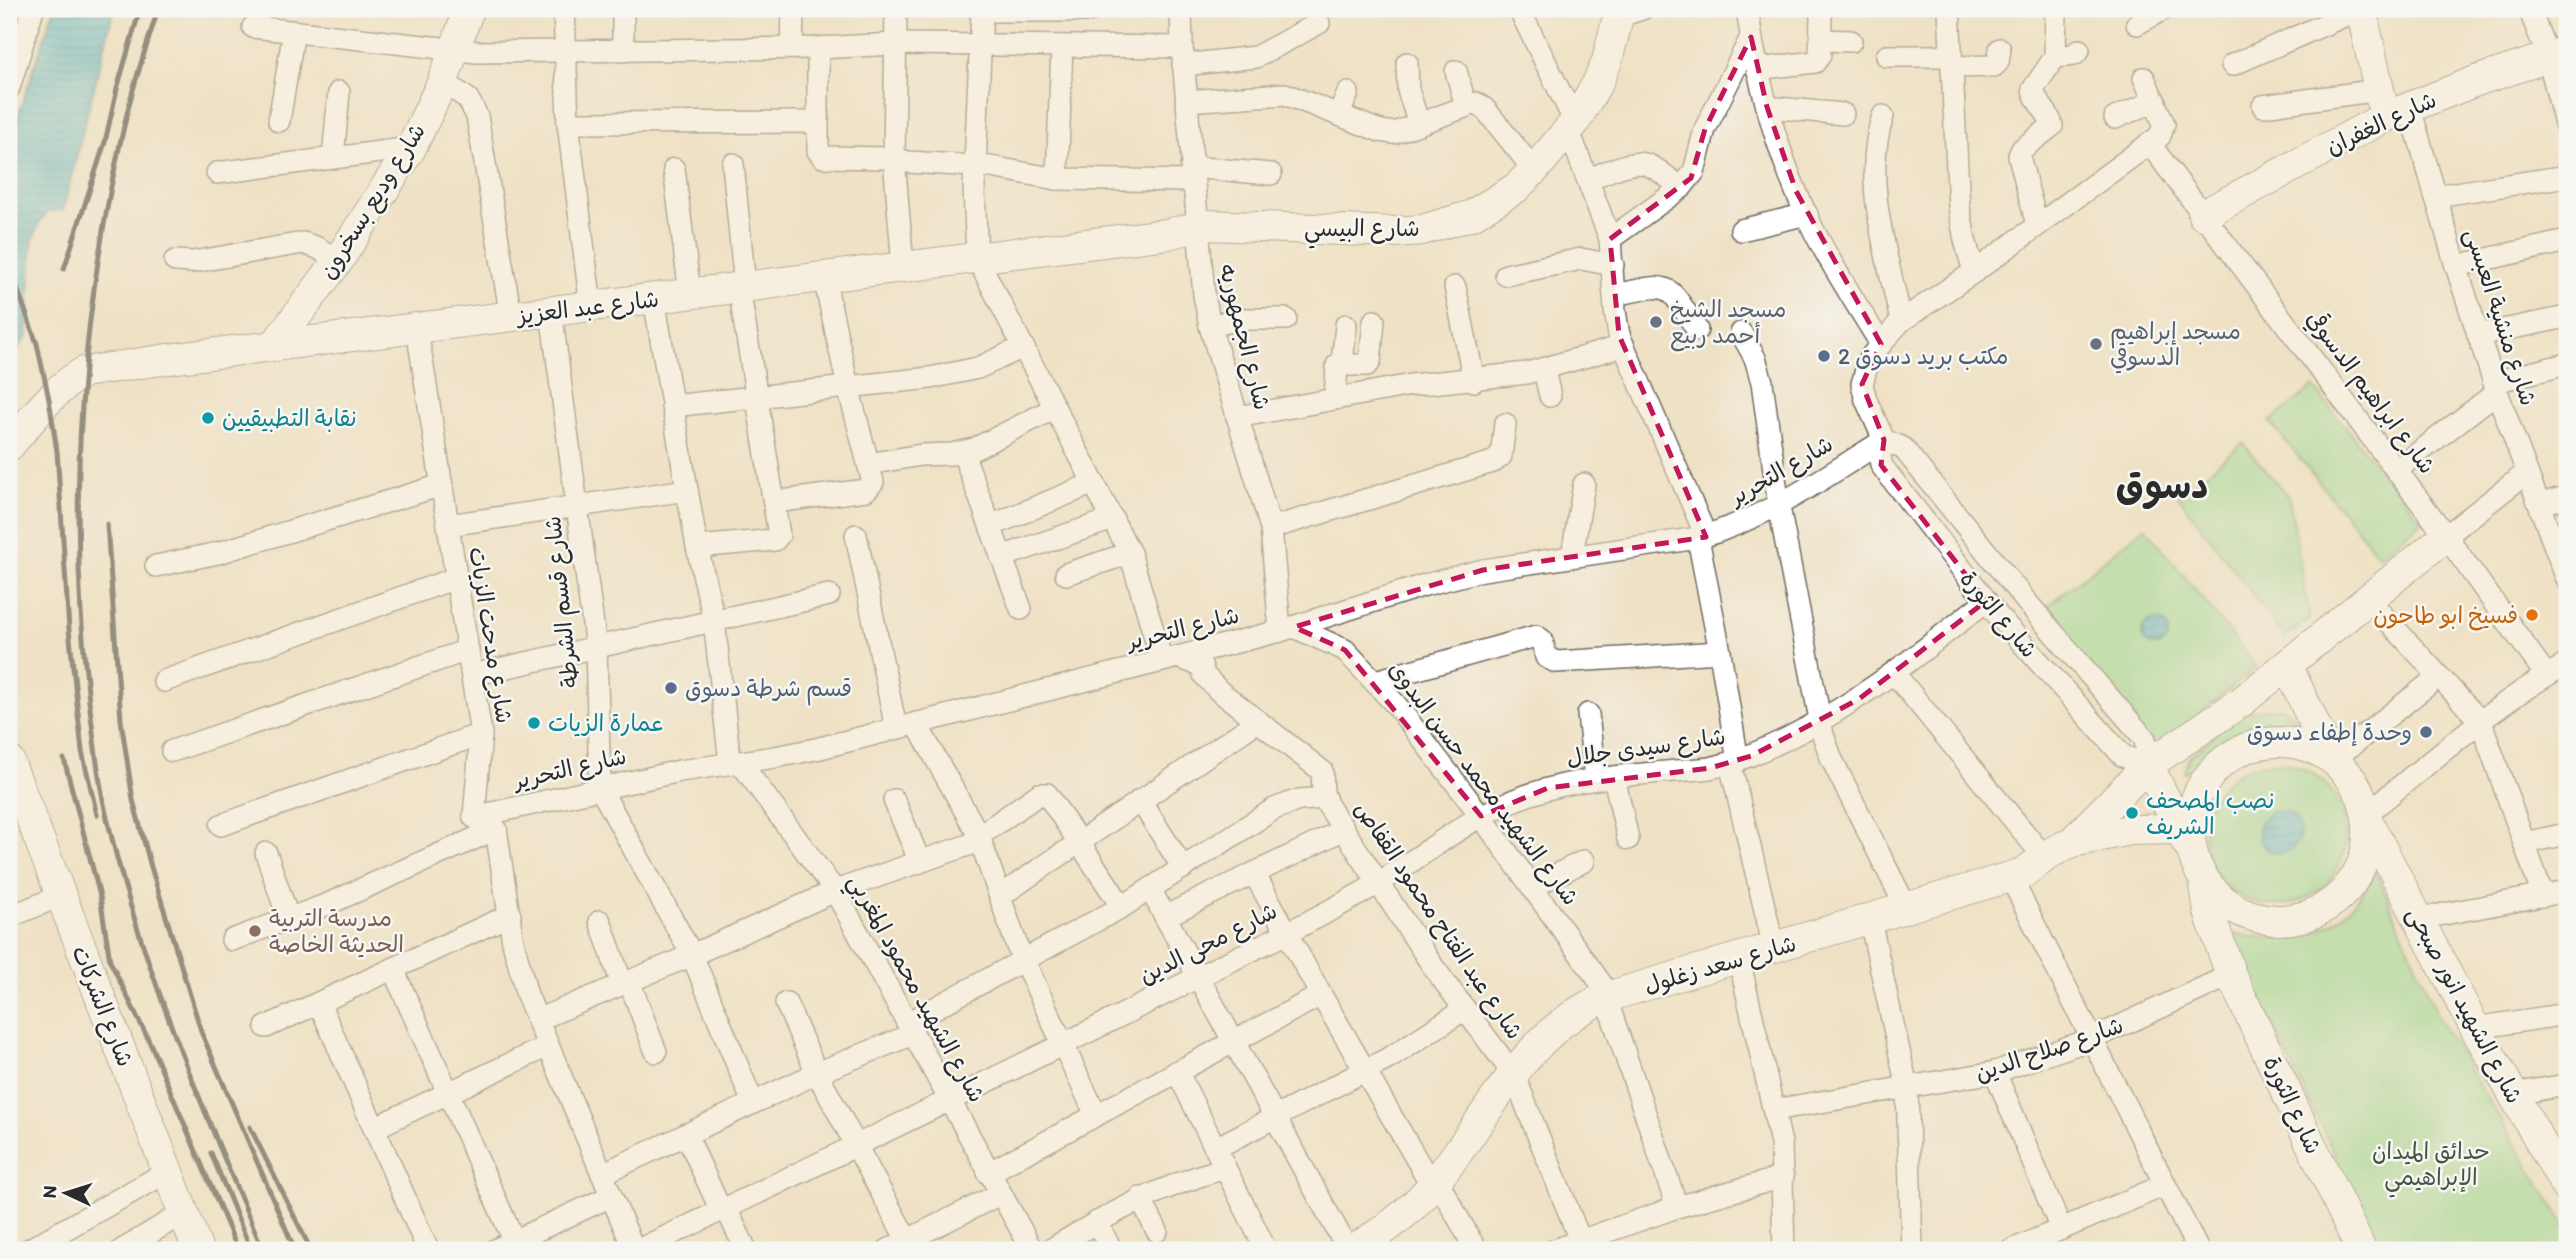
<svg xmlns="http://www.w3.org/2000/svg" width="2576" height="1259" font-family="Itim,'Playpen Sans Arabic',sans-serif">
  <defs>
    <pattern id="water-rules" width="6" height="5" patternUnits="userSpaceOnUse" patternTransform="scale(1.75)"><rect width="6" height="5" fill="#4eb6cc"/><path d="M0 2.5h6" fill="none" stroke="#4194a6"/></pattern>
  </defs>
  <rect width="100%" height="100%" fill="#f6f6f2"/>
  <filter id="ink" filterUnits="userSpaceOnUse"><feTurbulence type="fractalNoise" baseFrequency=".0143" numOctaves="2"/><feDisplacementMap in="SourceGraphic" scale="14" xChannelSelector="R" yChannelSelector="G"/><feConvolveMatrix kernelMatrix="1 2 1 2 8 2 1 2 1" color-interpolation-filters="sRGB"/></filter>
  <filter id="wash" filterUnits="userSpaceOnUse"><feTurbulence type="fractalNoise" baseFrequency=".00686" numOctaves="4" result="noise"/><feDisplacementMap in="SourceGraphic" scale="28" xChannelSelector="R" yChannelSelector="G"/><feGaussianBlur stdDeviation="1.57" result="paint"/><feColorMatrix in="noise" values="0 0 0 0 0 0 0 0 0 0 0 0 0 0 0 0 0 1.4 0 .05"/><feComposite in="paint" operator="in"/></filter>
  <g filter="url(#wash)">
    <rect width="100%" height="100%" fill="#efe1c5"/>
    <g fill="#92d993" stroke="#5e825f" stroke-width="2">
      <polygon points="2313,387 2422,521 2379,556 2270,422"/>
      <polygon points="2243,443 2289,498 2310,619 2285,637 2178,496"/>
      <polygon points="2145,527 2257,667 2150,754 2038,614"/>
      <polygon points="2283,707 2315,734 2257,730 2236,741 2200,770 2184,772 2189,757 2241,712"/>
      <circle cx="2275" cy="834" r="71"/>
      <path d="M2375 869 2440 1021 2567 1229V1250H2380L2229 933C2296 947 2345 936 2375 869Z"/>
    </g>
    <g fill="url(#water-rules)" stroke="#3c707c" stroke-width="2">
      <polygon points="54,9 114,9 63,210 48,212 39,223 32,243 27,337 9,359 9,142"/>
      <circle cx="2155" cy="633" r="13"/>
      <circle cx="2279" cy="832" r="21"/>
    </g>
  </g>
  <g filter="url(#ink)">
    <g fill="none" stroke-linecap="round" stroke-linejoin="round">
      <defs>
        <g id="street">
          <polyline points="564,9 568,123 591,307"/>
          <polyline points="623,9 623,51"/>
          <polyline points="896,9 894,158 903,267"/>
          <polyline points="982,9 974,188 977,258 1130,553 1162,661"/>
          <polyline points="1181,9 1182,47 1204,295 1210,326 1271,528 1280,631"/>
          <polyline points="1519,9 1575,122"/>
          <path d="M1747 9C1758 87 1780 163 1815 233 1835 271 1858 307 1881 344"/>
          <polyline points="1949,9 1959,207 1965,240 1974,272"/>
          <polyline points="2529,9 2548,56 2565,124"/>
          <polyline points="982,11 1088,11 1094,9"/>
          <polyline points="1620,16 1642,9"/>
          <polyline points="2137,24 2164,9"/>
          <polyline points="253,27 477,52 818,48 895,44 1182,47"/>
          <polyline points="1821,40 1851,41"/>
          <polyline points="792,48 793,9"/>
          <polyline points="818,48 818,151 823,157 894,158 908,162 991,167 1057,179 1192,181"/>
          <polyline points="1887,56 1951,56"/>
          <polyline points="2055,57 2074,55 2079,50"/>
          <polyline points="1407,63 1408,90 1419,124"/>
          <polyline points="1183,65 1256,57 1319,23"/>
          <polyline points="2232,65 2360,9"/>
          <polyline points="1952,67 1994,66 1998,62 2000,49"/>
          <polyline points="1757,69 1815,62 1820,55 1821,14"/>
          <polyline points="1456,71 1466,106"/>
          <polyline points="443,81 468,99 477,116 511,317"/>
          <polyline points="9,88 33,9"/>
          <polyline points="1186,101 1285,94 1380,131 1394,133 1476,103 1485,109 1534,170"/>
          <polyline points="2263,106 2379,90"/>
          <polyline points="1767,107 1843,114"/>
          <polyline points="2410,108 2456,266 2497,392 2567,579"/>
          <polyline points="1339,114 1348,93"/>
          <path d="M1883 116C1861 180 1888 256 1901 321"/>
          <polyline points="2115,118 2155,101"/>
          <polyline points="279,121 294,31"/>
          <polyline points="568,123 818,122"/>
          <polyline points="1569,131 1610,239 1615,311 1619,335 1706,536"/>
          <polyline points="2149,143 2446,536 2546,675"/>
          <polyline points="333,158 339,92"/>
          <polyline points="733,164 745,287"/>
          <polyline points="1191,167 1271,174"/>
          <polyline points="674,169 690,294"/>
          <polyline points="217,173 411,148"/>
          <polyline points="1057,179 1062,46"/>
          <path d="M1588 179C1604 174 1632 158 1648 165 1660 170 1671 180 1681 188"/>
          <polyline points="2435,196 2567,176"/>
          <path d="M2037 225 2019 156 2022 149 2052 126C2050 112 2035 103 2033 89L2055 57 2056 9"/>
          <polyline points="1741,230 1807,214"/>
          <polyline points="1610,239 1681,188 1694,172 1705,129 1751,37"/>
          <polyline points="175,261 193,262 303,243 318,248 338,261"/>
          <polyline points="2456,266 2567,241"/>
          <polyline points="1506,275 1581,259 1613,265"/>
          <polyline points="1455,287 1474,381"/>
          <path d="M1614 295C1673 283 1665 280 1697 330"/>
          <polyline points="654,299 697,547 714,620 730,763"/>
          <polyline points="551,312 596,647 600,788 692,955 753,1103"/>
          <polyline points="1210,326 1239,319 1286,319"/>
          <polyline points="417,329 481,734 474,817 496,829 513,942 527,995 634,1250"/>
          <polyline points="1741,333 1755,358 1762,382 1779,507 1823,735 1832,760 1907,909"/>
          <polyline points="2478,335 2567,317"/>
          <polyline points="1342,364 1346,325"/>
          <polyline points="1544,370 1550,396"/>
          <polyline points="2494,382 2567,364"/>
          <polyline points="1335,399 1337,365 1367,365 1370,362 1374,321"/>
          <polyline points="672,406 930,378 978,368 1023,347"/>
          <polyline points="1237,417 1411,385 1527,373 1623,346"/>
          <polyline points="1884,440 1903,448 2025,600 2145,739 2148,765 2123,756 1999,617 1881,465 1880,454 1884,440 1866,400 1862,384 1869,359 1881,344 1901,321 1974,272 2160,136 2164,124 2144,78"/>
          <polyline points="963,453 1021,609"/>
          <polyline points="868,464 921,455 952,454 974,449 1055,408"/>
          <polyline points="2396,470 2497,392"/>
          <polyline points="774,502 866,490 873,482 848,387 824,277"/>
          <polyline points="2539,504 2567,497"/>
          <polyline points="448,525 687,490"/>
          <polyline points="990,526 1094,483"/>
          <polyline points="1271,528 1493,462 1501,456 1505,424"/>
          <polyline points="856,535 896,728"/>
          <polyline points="2446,536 2526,473"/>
          <polyline points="1698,538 1720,652 1738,761"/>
          <polyline points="697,547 775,540 779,535 739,288"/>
          <polyline points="1572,556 1584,484"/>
          <polyline points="1001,557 1113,519"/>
          <polyline points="156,566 218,553 442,485"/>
          <polyline points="1066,574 1130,553"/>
          <polyline points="2368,599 2481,722 2543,896"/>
          <polyline points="1294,627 1345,650 1397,706 1481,816 1610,996"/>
          <polyline points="1177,657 1201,665 1204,675 1218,690 1322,771 1323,792 1327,804 1434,968 1514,1075 1584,1250"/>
          <polyline points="1894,673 2044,857"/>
          <polyline points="472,675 829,595"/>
          <polyline points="164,681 456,578"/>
          <polyline points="1375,681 1536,636 1542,640 1546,657 1556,662 1720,652"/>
          <polyline points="1588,714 1595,779"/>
          <polyline points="916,723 979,836 1017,946 1096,1115"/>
          <polyline points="172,751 468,650"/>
          <polyline points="2333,760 2438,677"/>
          <polyline points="740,762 835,891 1032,1250"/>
          <polyline points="1730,763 1774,948"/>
          <polyline points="1614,777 1628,839"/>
          <polyline points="894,800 920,862"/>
          <polyline points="1140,800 1183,868"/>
          <path d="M2366 814C2431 763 2494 703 2567 664"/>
          <path d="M474 817 680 771 775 757 816 749 1280 631 1425 585 1483 570 1698 538C1767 518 1824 478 1884 440"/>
          <polyline points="221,825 481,734"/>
          <polyline points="979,836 1039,794 1047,794 1122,907"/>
          <polyline points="2524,843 2567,834"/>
          <polyline points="266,853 289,920"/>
          <polyline points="1254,873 1321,995 1432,1186"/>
          <polyline points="2011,878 2198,1250"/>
          <polyline points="1532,887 1584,861"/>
          <polyline points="1150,889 1348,1250"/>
          <polyline points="1000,896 1258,721"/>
          <polyline points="9,917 60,896"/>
          <path d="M1165 917C1224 886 1285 860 1344 829"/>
          <polyline points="2417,919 2567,891"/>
          <polyline points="1870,920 1907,1087 1912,1250"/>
          <polyline points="600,921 622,984"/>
          <polyline points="232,940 328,904 496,829"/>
          <polyline points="1739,959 1781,1143 1784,1250"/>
          <polyline points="393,969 518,1250"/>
          <polyline points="629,981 656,1052"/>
          <polyline points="1606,998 1677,1207"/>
          <polyline points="319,1003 428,1250"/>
          <polyline points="786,1003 817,1073 907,1240"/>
          <polyline points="537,1020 692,955 835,891 980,841"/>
          <polyline points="907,1023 1122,907 1274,809 1299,800 1325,798"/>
          <polyline points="266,1027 510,915"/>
          <polyline points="2475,1028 2567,1014"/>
          <polyline points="1177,1071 1266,1250"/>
          <polyline points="1995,1072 2061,1229"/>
          <polyline points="2512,1094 2567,1085"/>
          <polyline points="1774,1110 1995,1072 2092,1039 2231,975"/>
          <polyline points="374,1128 548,1046"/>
          <polyline points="686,1134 721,1211"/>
          <polyline points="1216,1148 1391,1057 1465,1009"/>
          <polyline points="988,1173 1321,995"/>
          <polyline points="602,1174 817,1073 913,1034"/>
          <polyline points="1437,1180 1476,1250"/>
          <polyline points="1140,1198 1157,1231"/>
          <polyline points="726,1208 746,1250"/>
          <polyline points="1097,1222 1111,1250"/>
          <polyline points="28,1250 169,1171"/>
          <polyline points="122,1250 185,1212"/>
          <polyline points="495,1250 611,1196"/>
          <path d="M638 1250C832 1158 1025 1064 1216 968 1271 941 1327 914 1380 882 1428 853 1473 813 1528 795 1586 775 1649 774 1710 768 1737 762 1761 751 1786 739 1860 703 1921 652 1986 601"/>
          <polyline points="888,1250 1000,1194"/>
          <path d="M1050 1250C1109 1214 1158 1187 1225 1168"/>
          <polyline points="1554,1250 1677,1207 1783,1177"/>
          <polyline points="2012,1250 2165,1185"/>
        </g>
        <g id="secondary">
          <polyline points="2361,9 2385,117"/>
          <polyline points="2203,215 2385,117 2476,81 2567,51"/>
          <polyline points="274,346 338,261 411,148 443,81 469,9"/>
          <path d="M9 446C32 420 53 389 84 372L161 360 1167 234 1207 225 1396 232 1422 230 1472 215 1516 188 1534 170 1575 122 1598 82 1607 61 1620 9"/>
          <polyline points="2287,665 2330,757"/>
          <circle cx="2279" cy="831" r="89"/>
          <polyline points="9,761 198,1250"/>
          <polyline points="2148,765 2187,843"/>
          <polyline points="2367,820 2475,1028 2567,1188"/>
          <polyline points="2073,842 2129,830 2179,829"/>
          <polyline points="2204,879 2209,912 2231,975 2361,1250"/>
          <path d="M1352 1250C1382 1233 1408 1214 1431 1187 1487 1122 1524 1028 1610 996L2023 873 2052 852 2072 842 2148 765 2241 702 2446 536"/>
        </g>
      </defs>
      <use href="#street" stroke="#706b61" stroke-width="24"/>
      <use href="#secondary" stroke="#706b61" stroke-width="32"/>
      <use href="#street" stroke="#fff" stroke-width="21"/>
      <use href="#secondary" stroke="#fff" stroke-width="30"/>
      <g stroke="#2b2b2b" stroke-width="5">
        <path d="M158 9C149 39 138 70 130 101 82 296 65 501 89 701 94 737 97 773 105 809 139 961 202 1107 263 1250"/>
        <polyline points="9,265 37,344 49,399 57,451 69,629 82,751 97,815"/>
        <polyline points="64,269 105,142 117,89 140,9"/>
        <polyline points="107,524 121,720 133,800 151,867 202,1034 295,1250"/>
        <polyline points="64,759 100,896 110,961 150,1043 238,1250"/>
        <polyline points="250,1127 311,1250"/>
        <polyline points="211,1153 251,1250"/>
      </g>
    </g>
  </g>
  <path d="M0 0H2576V1259H0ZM1751 37 1767 107 1796 191 1881 344 1862 384 1884 440 1881 465 1986 601 1859 699 1751 756 1710 768 1548 788 1481 816 1345 650 1294 627 1483 570 1706 537 1619 335 1610 239 1691 178 1705 129Z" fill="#efe1c5" fill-opacity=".55" fill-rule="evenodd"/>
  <path fill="none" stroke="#c2185b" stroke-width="5" stroke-dasharray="14 9" stroke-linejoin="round" d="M1751 37 1767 107 1796 191 1881 344 1862 384 1884 440 1881 465 1986 601 1859 699 1751 756 1710 768 1548 788 1481 816 1345 650 1294 627 1483 570 1706 537 1619 335 1610 239 1691 178 1705 129Z"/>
  <g fill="#6b7280" stroke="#f6f6f2" stroke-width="2.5">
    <circle cx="1656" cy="322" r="7"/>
    <circle cx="2096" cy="344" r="7"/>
  </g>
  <g fill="#5c6f8a" stroke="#f6f6f2" stroke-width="2.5">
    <circle cx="1824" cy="356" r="7"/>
    <circle cx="671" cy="688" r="7"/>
    <circle cx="2426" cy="732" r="7"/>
  </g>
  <g fill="#0f9aa8" stroke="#f6f6f2" stroke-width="2.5">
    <circle cx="208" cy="418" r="7"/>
    <circle cx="534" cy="723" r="7"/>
    <circle cx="2132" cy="813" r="7"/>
  </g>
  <circle fill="#e8710a" stroke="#f6f6f2" stroke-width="2.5" cx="2532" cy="615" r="7"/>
  <circle fill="#8d6e63" stroke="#f6f6f2" stroke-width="2.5" cx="255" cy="931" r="7"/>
  <g text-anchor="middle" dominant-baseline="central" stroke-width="5" stroke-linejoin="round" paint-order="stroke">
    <g font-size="23" fill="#2b2b2b" stroke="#f6f6f2">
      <text transform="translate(2381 123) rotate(-25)">شارع الغفران</text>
      <text transform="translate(372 201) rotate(-58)">شارع وديع بسخرون</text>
      <text x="1362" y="228">شارع البيسي</text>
      <text transform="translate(588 307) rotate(-7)">شارع عبد العزيز</text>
      <text transform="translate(2501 317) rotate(72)">شارع منشية العبسى</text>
      <text transform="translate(1245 337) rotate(76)">شارع الجمهوريه</text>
      <text transform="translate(2371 392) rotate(53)">شارع ابراهيم الدسوقي</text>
      <text transform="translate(1781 470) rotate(-30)">شارع التحرير</text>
      <text transform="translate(561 602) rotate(-96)">شارع قسم الشرطة</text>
      <text transform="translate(1999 614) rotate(50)">شارع الثورة</text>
      <text transform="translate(1183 628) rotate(-14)">شارع التحرير</text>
      <text transform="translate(491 635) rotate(81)">شارع مدحت الزيات</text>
      <text transform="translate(1646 747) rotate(-8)">شارع سيدى جلال</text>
      <text transform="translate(570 768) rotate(-13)">شارع التحرير</text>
      <text transform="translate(1484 783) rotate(53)">شارع الشهيد محمد حسن البدوى</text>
      <text transform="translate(1439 920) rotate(56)">شارع عبد الفتاح محمود القفاص</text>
      <text transform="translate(1208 943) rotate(-27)">شارع محى الدين</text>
      <text transform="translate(1720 964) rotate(-16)">شارع سعد زغلول</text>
      <text transform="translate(917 988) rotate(61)">شارع الشهيد محمود المغربي</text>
      <text transform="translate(2465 1005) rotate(62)">شارع الشهيد انور صبحى</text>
      <text transform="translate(103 1006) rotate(68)">شارع الشركات</text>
      <text transform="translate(2049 1049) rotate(-19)">شارع صلاح الدين</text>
      <text transform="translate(2293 1105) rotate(65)">شارع الثورة</text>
    </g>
    <g font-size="23" fill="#5b616d" stroke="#f6f6f2" text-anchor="start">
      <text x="1670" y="309">مسجد الشيخ<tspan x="1670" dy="26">أحمد ربيع</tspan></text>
      <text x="2110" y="331">مسجد إبراهيم<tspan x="2110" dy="26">الدسوقي</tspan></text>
    </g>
    <g font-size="23" fill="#4e5e75" stroke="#f6f6f2" text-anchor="start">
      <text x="1838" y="356">مكتب بريد دسوق 2</text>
      <text x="685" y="688">قسم شرطة دسوق</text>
      <text x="2412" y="732" text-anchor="end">وحدة إطفاء دسوق</text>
    </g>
    <g font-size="23" fill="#0d838f" stroke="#f6f6f2" text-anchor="start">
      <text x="222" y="418">نقابة التطبيقيين</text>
      <text x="548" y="723">عمارة الزيات</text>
      <text x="2146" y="800">نصب المصحف<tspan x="2146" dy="26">الشريف</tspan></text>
    </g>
    <g font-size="23" fill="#c56008" stroke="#f6f6f2" text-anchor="end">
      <text x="2518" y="615">فسيخ ابو طاحون</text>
    </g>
    <g font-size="23" fill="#785e54" stroke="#f6f6f2" text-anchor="start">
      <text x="269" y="918">مدرسة التربية<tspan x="269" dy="26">الحديثة الخاصة</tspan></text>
    </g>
    <g font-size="23" fill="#455645" stroke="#f6f6f2">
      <text x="2431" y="1151">حدائق الميدان<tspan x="2431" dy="26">الإبراهيمي</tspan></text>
    </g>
    <g font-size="37" font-weight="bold" fill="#2b2b2b" stroke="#f6f6f2">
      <text x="2162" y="485">دسوق</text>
    </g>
  </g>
  <rect width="2576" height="1259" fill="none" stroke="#f6f6f2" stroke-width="35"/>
  <g transform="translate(66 1193) rotate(274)" stroke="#f6f6f2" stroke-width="5" paint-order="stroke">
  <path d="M0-5L12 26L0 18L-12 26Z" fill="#2b2b2b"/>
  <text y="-10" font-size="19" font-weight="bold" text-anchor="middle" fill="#2b2b2b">N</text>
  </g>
</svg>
